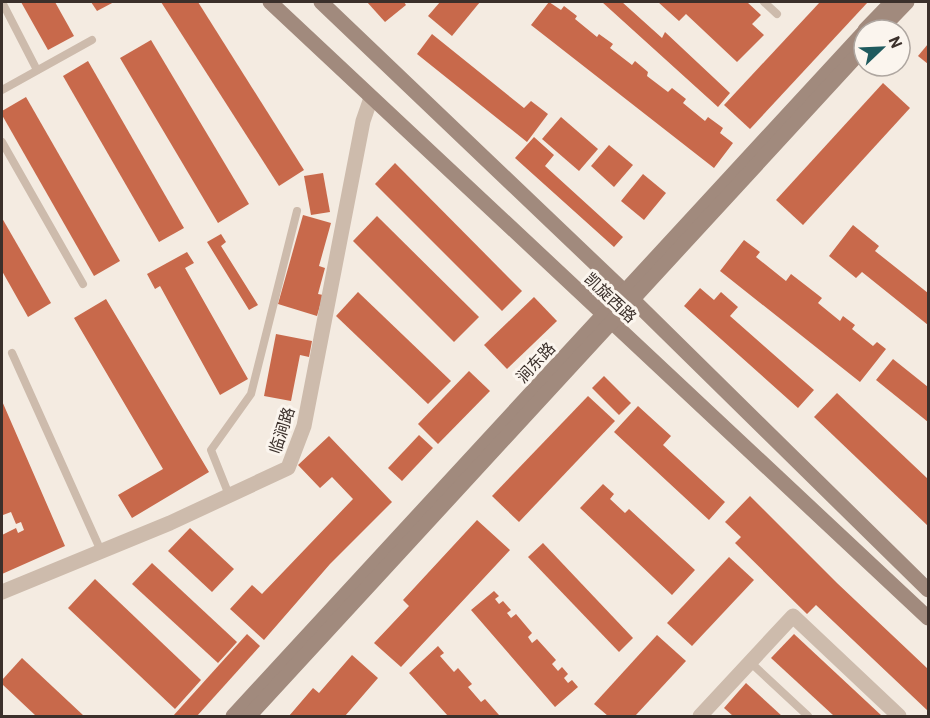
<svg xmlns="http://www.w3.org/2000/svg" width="930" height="718" font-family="Barlow,'Noto Sans SC',sans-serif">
  <rect width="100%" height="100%" fill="#f4ebe1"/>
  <g fill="#c8694b">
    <polygon points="21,2 55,2 74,36 48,50"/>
    <polygon points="91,2 114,2 97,11"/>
    <polygon points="161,2 198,2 304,170 279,186"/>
    <polygon points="367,2 404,2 406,5 385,22"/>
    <polygon points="440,2 480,2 452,36 428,16"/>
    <polygon points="549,2 561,10 564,6 577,16 575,19 597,37 599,34 613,44 610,48 632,65 635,61 648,72 647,76 668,92 672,88 686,99 683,103 705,121 708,117 723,128 720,133 733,143 714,168 531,25"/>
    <polygon points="602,2 622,2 662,38 665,32 730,93 718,107"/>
    <polygon points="658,2 747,2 761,15 752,24 764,35 737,62 686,14 679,21"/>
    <polygon points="820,2 868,2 750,129 724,105"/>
    <polygon points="432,34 524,108 531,101 548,114 527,142 417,54"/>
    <polygon points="151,40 249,204 218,223 120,58"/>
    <polygon points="928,44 928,64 918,56"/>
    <polygon points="88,61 184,228 159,242 63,76"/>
    <polygon points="883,83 910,108 803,225 776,200"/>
    <polygon points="26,97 120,261 94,276 2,115 2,111"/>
    <polygon points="561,117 598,149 579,171 542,139"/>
    <polygon points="534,137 554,155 545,166 623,237 614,247 515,158"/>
    <polygon points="609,145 633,165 614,187 591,166"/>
    <polygon points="395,163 522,291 502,311 375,184"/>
    <polygon points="323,173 330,212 311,215 304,176"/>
    <polygon points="643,174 666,193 644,220 621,201"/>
    <polygon points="303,215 331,223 319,266 325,268 318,294 323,295 317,316 278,304"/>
    <polygon points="377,216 479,317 454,342 353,241"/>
    <polygon points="2,218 51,303 28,317 2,271"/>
    <polygon points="853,225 879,246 875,251 928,293 928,325 862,272 856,278 829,256"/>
    <polygon points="221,234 226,242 221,246 258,305 249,310 207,242"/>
    <polygon points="744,240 760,252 756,257 786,281 791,274 822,298 818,303 840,321 843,316 855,325 852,329 873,346 877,342 886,349 860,382 720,271"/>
    <polygon points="187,252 194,263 185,268 248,379 220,395 160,286 155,289 147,274"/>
    <polygon points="700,288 714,300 721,292 738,307 730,316 814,390 798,408 684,306"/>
    <polygon points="358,292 451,381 428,404 336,316"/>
    <polygon points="534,297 557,321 507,369 484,345"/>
    <polygon points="106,299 209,472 132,518 118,495 163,469 74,318"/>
    <polygon points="276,334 312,341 309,357 300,355 291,401 264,396"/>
    <polygon points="893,359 928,387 928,422 876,380"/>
    <polygon points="469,371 490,391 438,444 418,424"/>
    <polygon points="604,376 631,403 619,415 592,388"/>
    <polygon points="837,393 928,479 928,526 814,417"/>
    <polygon points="588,396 615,421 519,522 492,496"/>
    <polygon points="2,401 65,546 2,574 2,535 16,528 18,533 24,530 21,522 16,524 11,512 3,515 2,512"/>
    <polygon points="638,406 671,436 663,445 725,502 709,520 614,432"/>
    <polygon points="419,435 433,448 402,481 388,468"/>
    <polygon points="329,436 392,502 330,564 264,640 230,609 252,585 262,594 353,499 332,477 320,488 298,465"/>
    <polygon points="603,484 614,494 610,499 625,513 629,509 695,570 672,595 580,508"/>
    <polygon points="750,496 837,583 928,669 928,711 816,605 807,614 735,543 741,537 725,522"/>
    <polygon points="477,520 510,550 401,667 374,643 409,606 403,600"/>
    <polygon points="190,528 234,569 212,592 168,551"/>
    <polygon points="543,543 633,638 619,652 528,557"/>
    <polygon points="729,557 754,580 692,646 667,623"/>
    <polygon points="152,563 237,642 218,663 132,584"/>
    <polygon points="95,579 201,680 175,709 68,608"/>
    <polygon points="494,591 499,596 495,599 499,604 503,601 511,610 507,613 511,618 516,614 532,633 528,637 532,643 537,639 556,660 552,664 558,671 562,667 568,674 564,678 568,683 572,680 578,687 555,707 471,610"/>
    <polygon points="247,634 260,646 197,716 173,716"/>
    <polygon points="794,634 882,716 834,716 771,658"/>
    <polygon points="657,635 686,661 635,716 608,716 594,704"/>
    <polygon points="438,646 444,653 440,656 454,672 458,668 472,684 468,687 481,702 485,699 499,715 498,716 448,716 409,673"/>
    <polygon points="352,655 378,678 345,716 289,716 313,688 319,693"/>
    <polygon points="22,658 84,716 36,716 2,684 2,680"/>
    <polygon points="746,683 782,716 733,716 724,708"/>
  </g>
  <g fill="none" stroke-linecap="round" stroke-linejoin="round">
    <g stroke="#cdbbac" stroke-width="8">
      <polyline points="2,2 37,70"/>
      <polyline points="764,2 777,14"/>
      <polyline points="2,90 92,40"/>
      <polyline points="2,142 83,284"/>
      <polyline points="12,353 101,551"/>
      <polyline points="229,495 211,450 251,394 297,211"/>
      <polyline points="750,662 808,716"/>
    </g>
    <g stroke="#cdbbac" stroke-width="15">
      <polyline points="2,592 170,523 288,468 304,426 363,121 371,98"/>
      <polyline points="700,716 793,616 899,716"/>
    </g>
    <g stroke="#a18a7d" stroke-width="15">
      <polyline points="270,2 928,618"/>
      <polyline points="321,2 625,292 928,590"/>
      <polyline points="865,30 892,2"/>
      <polyline points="880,30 907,2"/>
      <polyline points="233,716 864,32"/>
      <polyline points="249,716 864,48"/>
    </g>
  </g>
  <g text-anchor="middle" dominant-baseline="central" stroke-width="6" stroke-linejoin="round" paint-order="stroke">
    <g font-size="16" fill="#3b302b" stroke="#fbf5ee">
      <text transform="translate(611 297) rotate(43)">凯旋西路</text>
      <text transform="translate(535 362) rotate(-47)">涧东路</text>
      <text transform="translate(281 430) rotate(-72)">临涧路</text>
    </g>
  </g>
  <rect width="930" height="718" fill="none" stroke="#3b302b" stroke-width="6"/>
  <g transform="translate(882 48) rotate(67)"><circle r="28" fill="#fbf5ee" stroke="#aea6a0" stroke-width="1.5"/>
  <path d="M0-4.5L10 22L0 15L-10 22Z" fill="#1f5a5e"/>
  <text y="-9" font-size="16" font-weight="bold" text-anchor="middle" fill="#3b302b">N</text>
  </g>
</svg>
